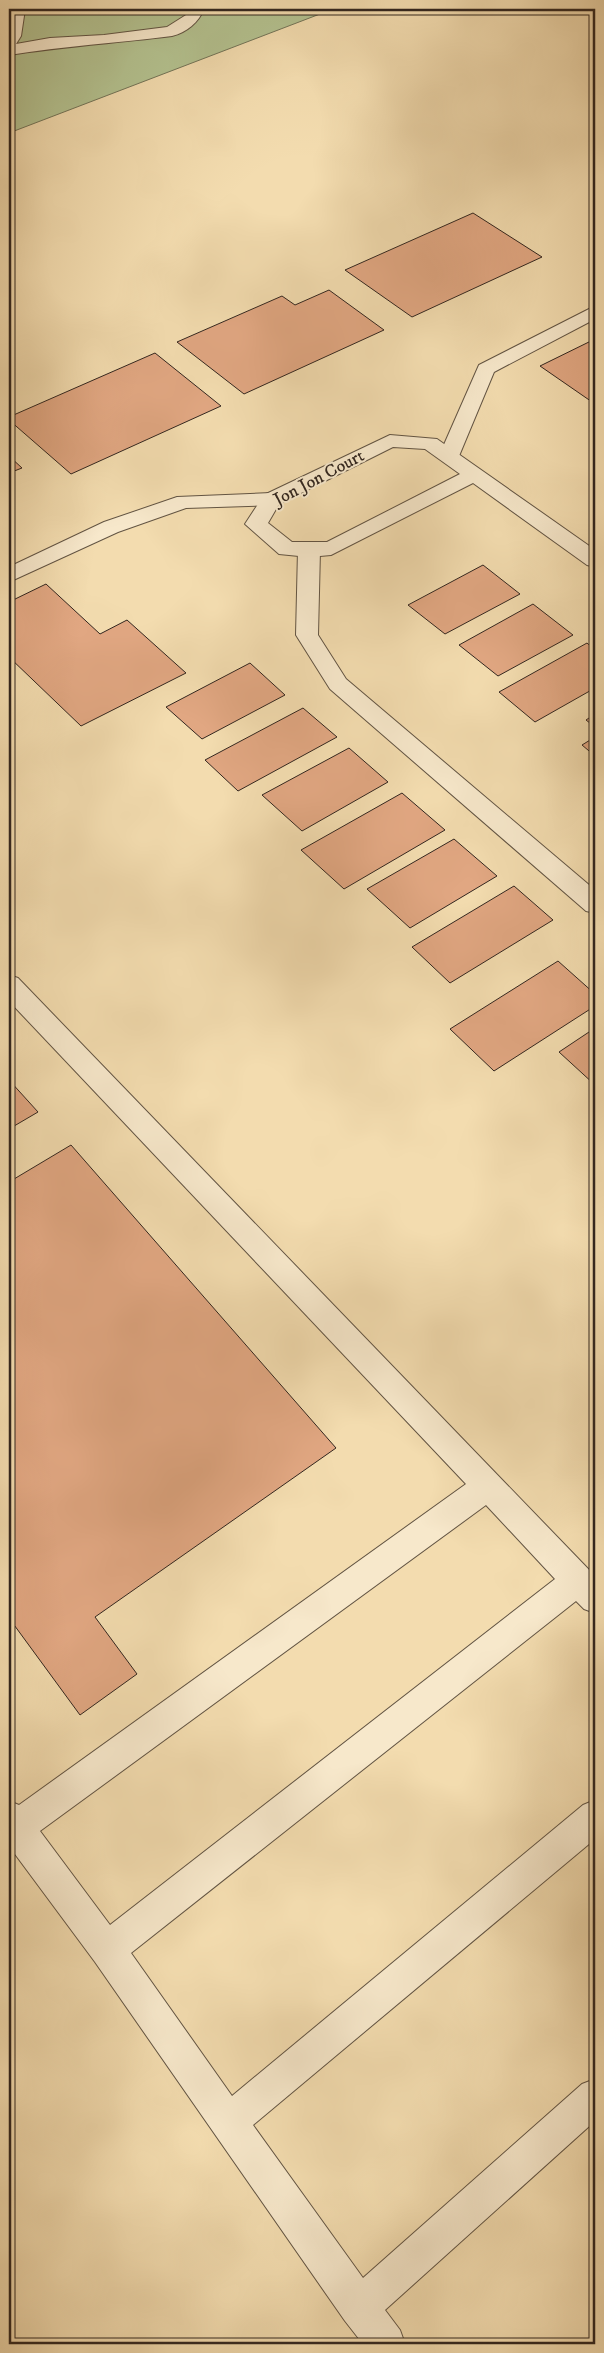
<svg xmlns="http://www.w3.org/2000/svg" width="604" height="2353" font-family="'IM FELL DW Pica',serif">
  <rect width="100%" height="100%" fill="#f3dcaf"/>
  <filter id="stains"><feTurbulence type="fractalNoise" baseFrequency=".004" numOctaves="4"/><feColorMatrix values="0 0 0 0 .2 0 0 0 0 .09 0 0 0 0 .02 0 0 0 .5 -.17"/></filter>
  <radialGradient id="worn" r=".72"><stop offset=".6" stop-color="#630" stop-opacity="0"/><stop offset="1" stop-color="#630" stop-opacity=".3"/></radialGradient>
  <polygon fill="#b4c290" stroke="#737458" points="9,9 333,9 9,133"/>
  <g fill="#e1a782" stroke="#32261f">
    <polygon points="473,213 542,257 412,317 345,270"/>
    <polygon points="329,290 384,330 244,394 177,342 282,296 295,305"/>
    <polygon points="595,339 595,404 540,366"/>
    <polygon points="155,353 221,406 71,474 9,420 9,417"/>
    <polygon points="9,456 22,468 9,473"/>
    <polygon points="483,565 520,594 445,634 408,605"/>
    <polygon points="46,584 100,634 127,620 186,673 81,726 9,657 9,602"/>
    <polygon points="533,604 573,635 498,676 459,645"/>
    <polygon points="587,643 595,650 595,688 535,722 499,692"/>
    <polygon points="250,663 285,695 202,739 166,707"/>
    <polygon points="303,708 337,737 238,791 205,760"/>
    <polygon points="595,714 595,727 586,720"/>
    <polygon points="595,737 595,756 582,745"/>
    <polygon points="349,748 388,782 302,831 262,795"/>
    <polygon points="402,793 445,830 344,889 301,850"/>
    <polygon points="454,839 497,876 410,928 367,889"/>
    <polygon points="514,886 553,920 450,983 412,947"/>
    <polygon points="558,961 595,994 595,1006 494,1071 450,1029"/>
    <polygon points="595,1028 595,1085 559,1052"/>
    <polygon points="9,1080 38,1112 9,1129"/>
    <polygon points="71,1145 336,1448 95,1617 137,1674 80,1715 9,1618 9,1182"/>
  </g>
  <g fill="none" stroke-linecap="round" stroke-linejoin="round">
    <defs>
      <g id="lane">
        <path d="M9 9H25L21 36 16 44 50 38 104 35 167 27 186 15 188 9H204C199 22 186 33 172 36 118 43 63 46 9 55Z"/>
        <polygon points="593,307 595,308 595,319 494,372 459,456 456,460 449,462 442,460 439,456 479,365"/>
        <polygon points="271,493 278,495 281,500 278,505 186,508 118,532 9,582 9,567 104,522 177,497"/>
        <polygon points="309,543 317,545 320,550 318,635 346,679 595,890 595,913 586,911 330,689 296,635 298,550 301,545"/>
        <path d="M9 975 18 978 595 1576V1613L584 1609 576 1601 131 1953 232 2096 583 1805 595 1800V1839L253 2125 363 2278 582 2084 595 2079V2121L385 2310 400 2330 405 2344H363L345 2321 95 1962 9 1846V1801L19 1805 466 1484 9 1001ZM486 1505 555 1579 110 1925 40 1831Z"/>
      </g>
      <path id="street" d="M390 435 437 439 595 550V567L587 565 473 483 331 555 309 557 279 554 245 524 264 495ZM393 447 425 449 460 474 327 542H292L268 523 279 504Z"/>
    </defs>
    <use href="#lane" stroke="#625443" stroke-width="2"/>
    <use href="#street" stroke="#625443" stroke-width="2"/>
    <use href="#lane" fill="#f7e8cb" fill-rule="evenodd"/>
    <use href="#street" fill="#f7e8cb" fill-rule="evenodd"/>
  </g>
  <g text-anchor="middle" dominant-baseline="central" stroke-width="4" stroke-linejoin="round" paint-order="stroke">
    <g font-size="18" fill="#32261f" stroke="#f7e8cb">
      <text transform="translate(319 478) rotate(-28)">Jon Jon Court</text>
    </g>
  </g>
  <rect width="604" height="2353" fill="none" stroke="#f3dcaf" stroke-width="30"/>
  <rect x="10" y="10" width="584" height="2333" fill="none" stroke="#32261f" stroke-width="2.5"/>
  <rect x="15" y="15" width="574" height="2323" fill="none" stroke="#32261f"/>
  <rect width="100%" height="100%" filter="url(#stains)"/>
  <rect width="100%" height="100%" fill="url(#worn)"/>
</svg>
